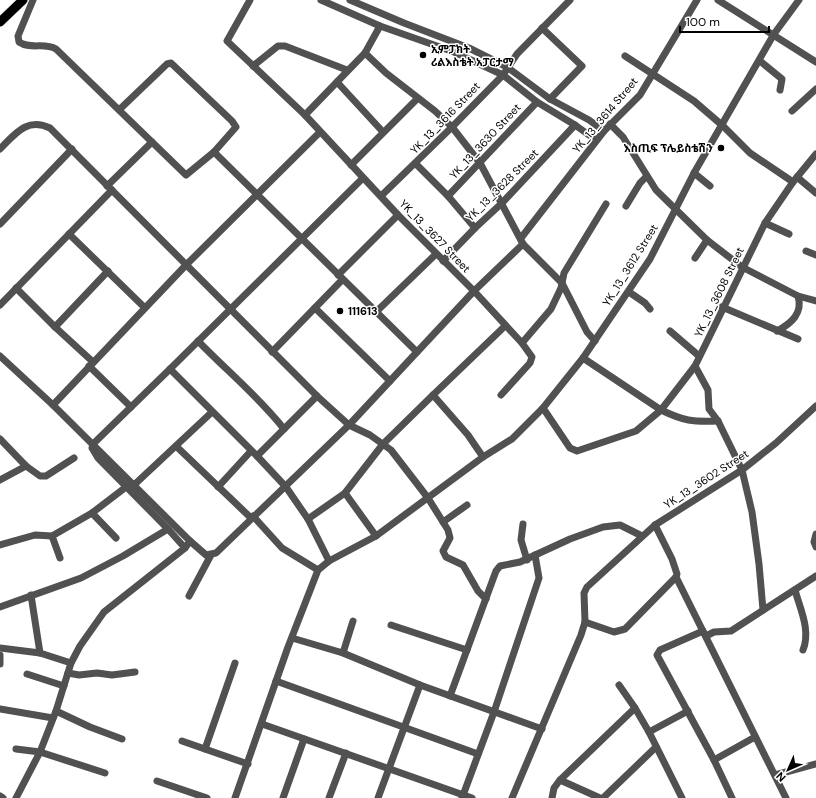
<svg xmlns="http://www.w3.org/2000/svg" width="816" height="798" font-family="'DM Sans','Noto Sans Ethiopic',sans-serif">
  <rect width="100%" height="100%" fill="#fff"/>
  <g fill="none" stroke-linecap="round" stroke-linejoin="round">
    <defs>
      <polyline id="major" points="0,22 23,0"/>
    </defs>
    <use href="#major" stroke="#dbdbdb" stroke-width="10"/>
    <g stroke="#515151" stroke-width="7">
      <path d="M33 0 18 36 19 42C31 50 44 42 56 49L186 175 214 152 236 127 232 121 171 63 167 64 120 109"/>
      <polyline points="250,0 227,41 305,115 398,215 474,291 522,343 551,309 561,288 564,273 606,204"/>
      <polyline points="321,0 380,26 454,52 503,75 537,102 575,125 596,140"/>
      <polyline points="350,0 404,23 469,48 507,67 550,99 589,120 604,131"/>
      <polyline points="718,0 816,62"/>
      <polyline points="542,28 582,66 550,99"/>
      <polyline points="365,53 380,26"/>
      <polyline points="625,56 694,101 723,126 750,153 793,182"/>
      <polyline points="760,61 782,79 780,90"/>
      <polyline points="253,66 278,46 285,46 347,70"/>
      <polyline points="337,82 383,132"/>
      <polyline points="792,111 816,89"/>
      <polyline points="305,115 365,53 386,73 435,111 452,127 480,163 523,244 562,283 587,332 595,341"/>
      <polyline points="610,124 623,137 656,190 707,240 742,267 798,296 816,301"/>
      <path d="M0 149C15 134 27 117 50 128L317 396 349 425 370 435 391 450 428 498 448 530 450 538 443 551 446 557 463 565 478 591 486 599"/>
      <polyline points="416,164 448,196 475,228"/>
      <polyline points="351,165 417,99"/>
      <polyline points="694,173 710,186"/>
      <polyline points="797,177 816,193"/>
      <polyline points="107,186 152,142"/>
      <polyline points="381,196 452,127 503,75 517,54 570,0"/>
      <polyline points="448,196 537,102"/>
      <polyline points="626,206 640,183 646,177"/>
      <polyline points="765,223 789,234"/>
      <polyline points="0,224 72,149"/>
      <polyline points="69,234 144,307"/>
      <polyline points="521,238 604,131 640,95 697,0"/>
      <polyline points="806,251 816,255"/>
      <polyline points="695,258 707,240"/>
      <polyline points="443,261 475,228 502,203 575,125"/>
      <polyline points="338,275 398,215"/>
      <polyline points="16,288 55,327 108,271"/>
      <polyline points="629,292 645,303 650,309"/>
      <polyline points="0,305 112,190"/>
      <polyline points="722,307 798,339"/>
      <polyline points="315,308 390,381"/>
      <polyline points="377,311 436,254"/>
      <polyline points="55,327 93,362"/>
      <polyline points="670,331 699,356"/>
      <path d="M777 331C792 323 803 313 798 296"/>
      <path d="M198 341C227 371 258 396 284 429"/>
      <polyline points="272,352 342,280"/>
      <polyline points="417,352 474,291 523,244"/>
      <polyline points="0,356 53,405 190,541 185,548 104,612 80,646 71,663 56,711 40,752 16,798"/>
      <path d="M583 358 661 410C684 421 692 422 718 421"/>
      <polyline points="89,366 131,407"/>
      <polyline points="695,366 708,390 709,409 718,421 742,470 752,512 759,564 763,610"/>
      <polyline points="170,369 257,456 286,487 308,519 329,561"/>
      <polyline points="433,395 505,326"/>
      <polyline points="501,395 530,363 532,357 522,343"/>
      <polyline points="53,405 186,265 320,132"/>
      <polyline points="543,408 570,448 577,451 636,431 661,410 695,366 765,223 793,182 816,154"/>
      <polyline points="0,439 26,466 40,476 46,476 74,458"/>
      <polyline points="177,447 251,518"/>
      <polyline points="257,456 317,396"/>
      <polyline points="0,480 26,466"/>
      <polyline points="134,485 212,412"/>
      <polyline points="218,487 251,451"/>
      <polyline points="345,493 376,536"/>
      <polyline points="92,513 116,538"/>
      <polyline points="253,516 282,548 318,570"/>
      <polyline points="308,519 345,493 383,444 433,395 468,435 483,457"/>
      <polyline points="443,522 467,505"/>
      <polyline points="523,524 521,540 527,560"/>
      <polyline points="816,534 814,542 816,547"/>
      <polyline points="190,541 206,555 216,553 349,425 417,352 214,152"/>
      <polyline points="0,545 35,535 52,536"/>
      <polyline points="185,548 168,529 98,458 92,448 93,444 170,369 363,178"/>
      <polyline points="60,558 52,536 92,513 126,487"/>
      <polyline points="676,577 786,798"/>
      <path d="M795 590C800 609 811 630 803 650"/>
      <polyline points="31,595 40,653"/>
      <polyline points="189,596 211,555"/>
      <polyline points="0,607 81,578 123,556 168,529"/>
      <polyline points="585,622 614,632 625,629 676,577 677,574 672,559 655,525"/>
      <polyline points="391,625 467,650"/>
      <polyline points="703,631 660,650 657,655 714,760 732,798"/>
      <polyline points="706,636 714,632 731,631 816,576"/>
      <polyline points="292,638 343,653 420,685 542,729"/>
      <polyline points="0,648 40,653 71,663"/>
      <polyline points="343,653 353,621"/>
      <polyline points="0,655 0,664"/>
      <polyline points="68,673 79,675 97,673 112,675 135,672"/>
      <polyline points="27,674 64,686"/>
      <polyline points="276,681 478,754"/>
      <polyline points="619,685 635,708"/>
      <polyline points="450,696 496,571 500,566 520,562 570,539 603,527 620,525 642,536"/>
      <polyline points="0,709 53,718"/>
      <polyline points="56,711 90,727 122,739"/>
      <polyline points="262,724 472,798"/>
      <polyline points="649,732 688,711"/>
      <polyline points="182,741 248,764"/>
      <polyline points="16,749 40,752 105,773"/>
      <polyline points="205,749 235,663"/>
      <polyline points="714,760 755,737"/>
      <polyline points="775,775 816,764"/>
      <polyline points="560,780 635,708 649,732 682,798"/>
      <polyline points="157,781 207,798"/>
      <polyline points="0,796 3,798"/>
      <polyline points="235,798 288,647 318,570 329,561 376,536 483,457 512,439 543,408 583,358 650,259 694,173 774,34 799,0"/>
      <polyline points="283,798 304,739"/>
      <polyline points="329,798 346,753"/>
      <polyline points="378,798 420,685"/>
      <polyline points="462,798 494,712 539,578 535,555"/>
      <polyline points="512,798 581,635 585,622 584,593 587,587 655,525 742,470 776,443 816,406"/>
      <polyline points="552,798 554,788 560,780 600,798"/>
      <polyline points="603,798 656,747"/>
    </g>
    <use href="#major" stroke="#000" stroke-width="9"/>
  </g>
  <g fill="#000" stroke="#fff" stroke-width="1.5">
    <circle cx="423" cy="55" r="4"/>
    <circle cx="721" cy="148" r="4"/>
    <circle cx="340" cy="311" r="4"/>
  </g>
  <g text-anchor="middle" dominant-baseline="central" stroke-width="3" stroke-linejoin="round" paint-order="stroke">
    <g font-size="11" font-weight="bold" fill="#000" stroke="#fff" text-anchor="start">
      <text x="431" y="49">ኢምፓክት<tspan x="431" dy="13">ሪልእስቴት አፓርታማ</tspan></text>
      <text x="713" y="148" text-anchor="end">እስጢፍ ፕሌይስቴሽን</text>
      <text x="348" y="311">111613</text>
    </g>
    <g font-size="11" fill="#000" stroke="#fff">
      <text transform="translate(605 115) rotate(-50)">YK_13_3614 Street</text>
      <text transform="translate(445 118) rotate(-46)">YK_13_3616 Street</text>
      <text transform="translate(485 141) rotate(-47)">YK_13_3630 Street</text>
      <text transform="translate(502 185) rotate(-45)">YK_13_3628 Street</text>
      <text transform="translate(435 236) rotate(46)">YK_13_3627 Street</text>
      <text transform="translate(630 265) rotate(-58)">YK_13_3612 Street</text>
      <text transform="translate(719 292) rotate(-64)">YK_13_3608 Street</text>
      <text transform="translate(706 479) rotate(-33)">YK_13_3602 Street</text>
    </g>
  </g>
  <g transform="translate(788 770) rotate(225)" stroke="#ffffff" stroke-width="3" paint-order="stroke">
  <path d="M0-3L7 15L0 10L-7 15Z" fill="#000000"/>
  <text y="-6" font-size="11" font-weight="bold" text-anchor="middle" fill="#000000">N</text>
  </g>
  <path d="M680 26v6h89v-6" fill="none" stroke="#000000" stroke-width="2"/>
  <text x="686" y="26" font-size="12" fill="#000000" stroke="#ffffff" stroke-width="3" paint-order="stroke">100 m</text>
</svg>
